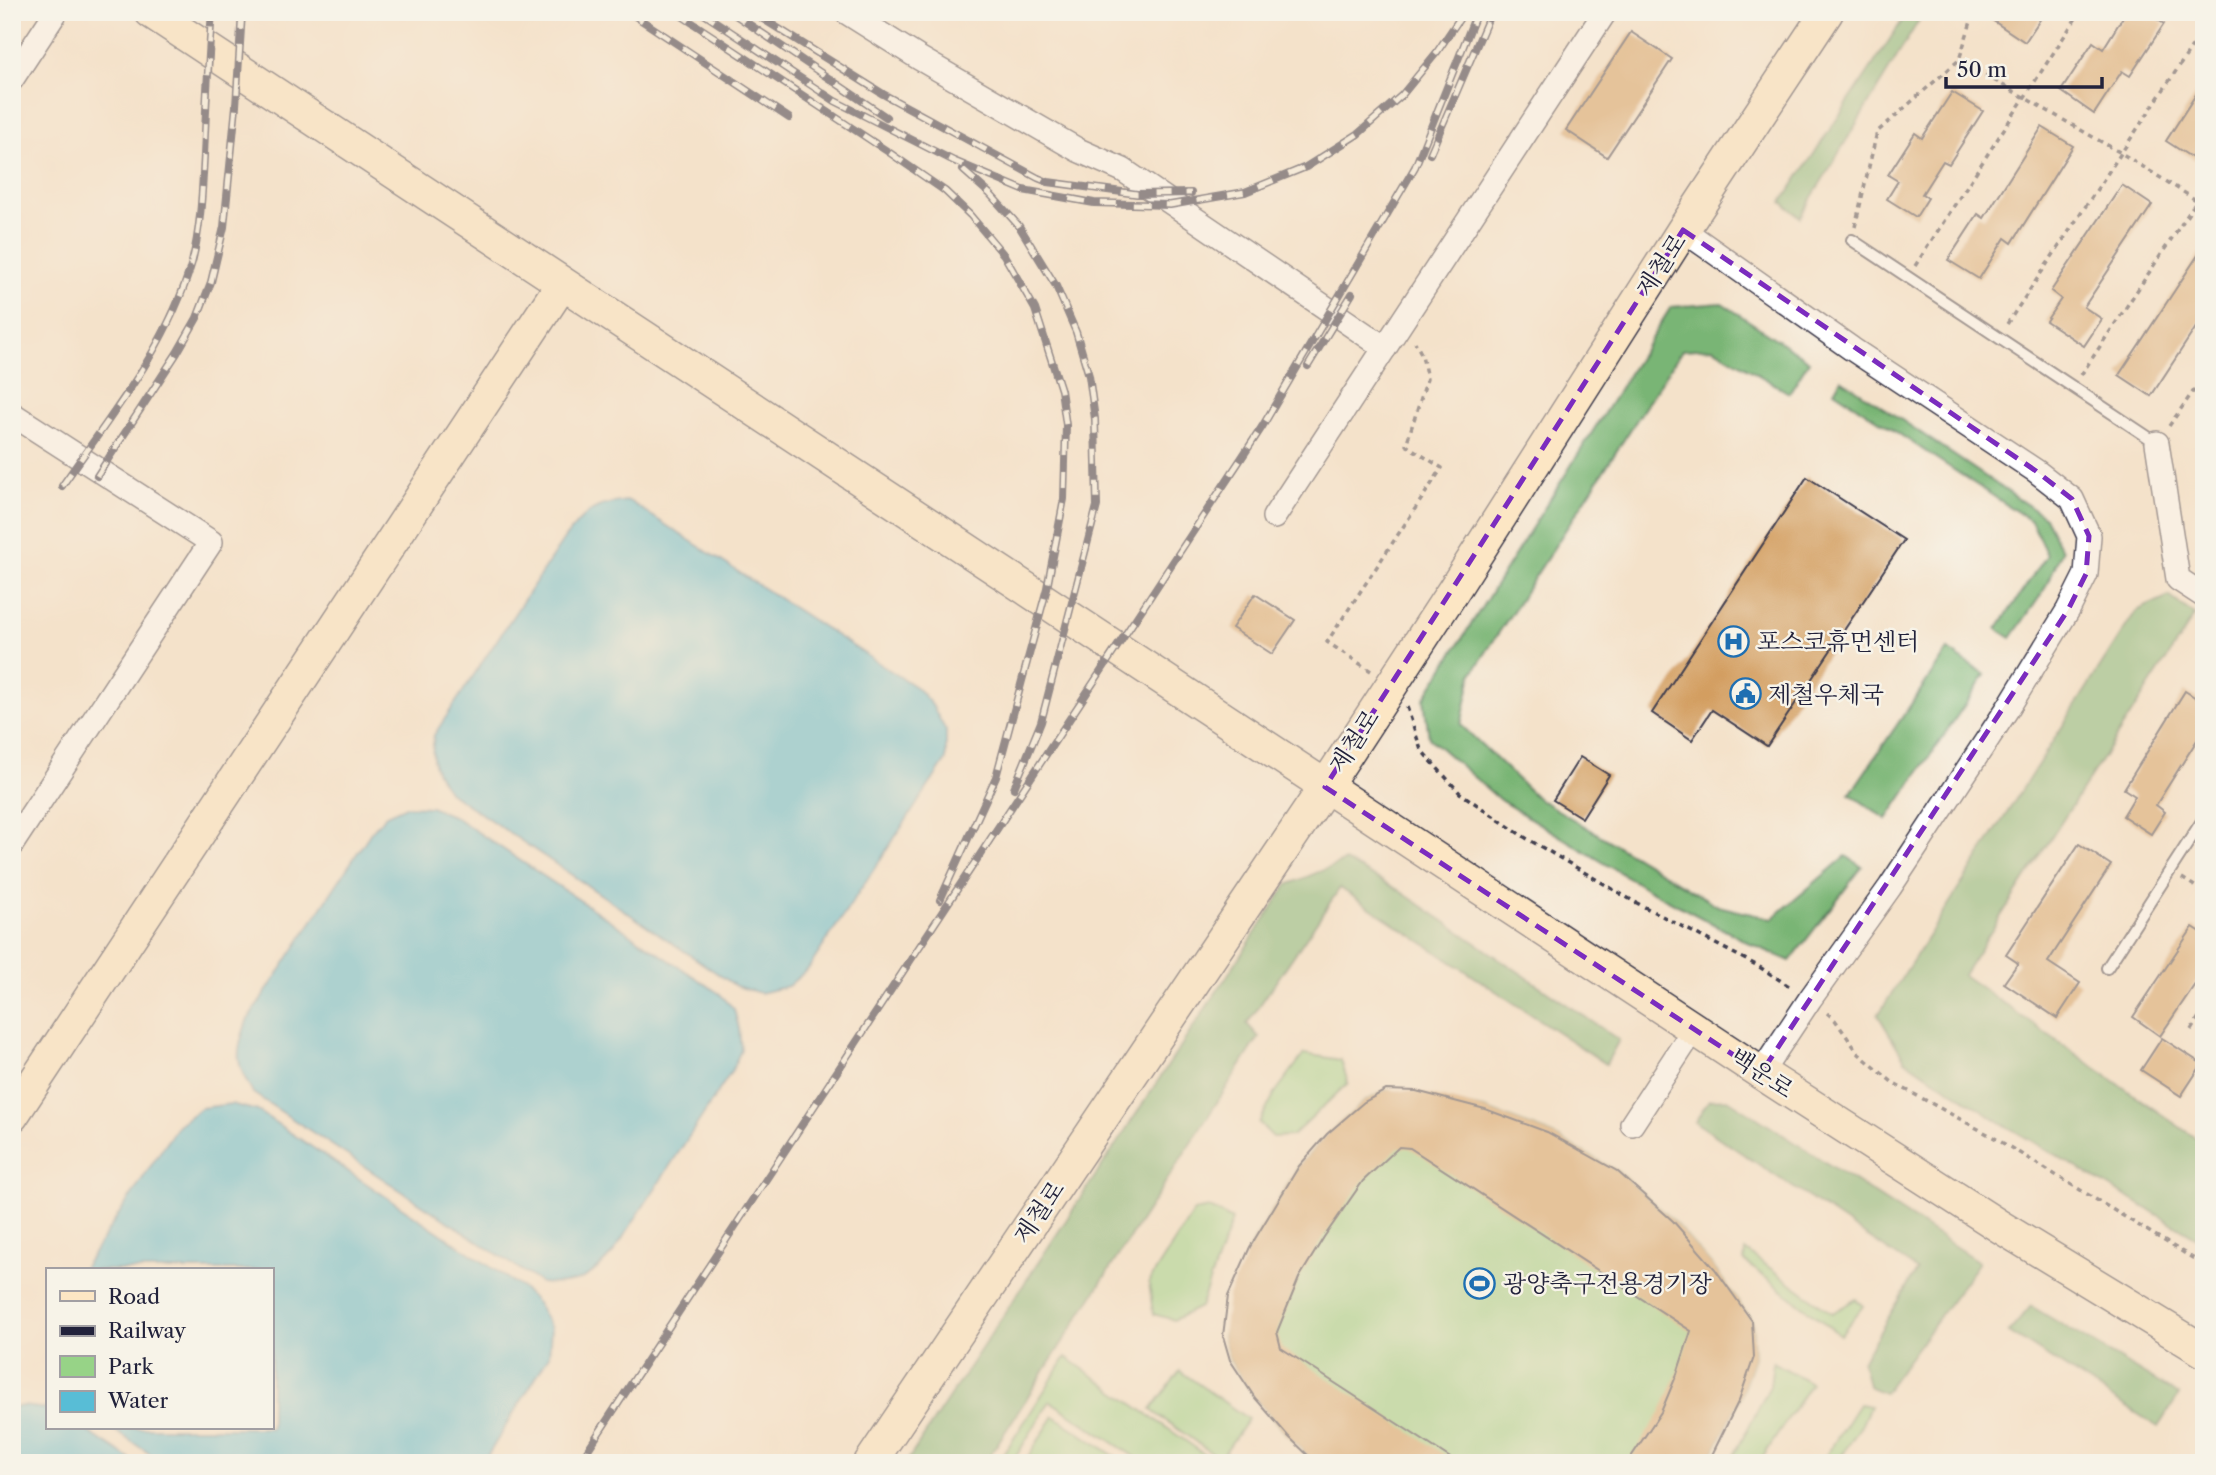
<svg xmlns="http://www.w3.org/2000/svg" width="2216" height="1475" font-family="'Libre Caslon Text','Noto Serif KR',serif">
  <rect width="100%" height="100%" fill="#f7f3e8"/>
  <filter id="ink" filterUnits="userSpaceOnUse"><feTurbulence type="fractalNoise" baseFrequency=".0143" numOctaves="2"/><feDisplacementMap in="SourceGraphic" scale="14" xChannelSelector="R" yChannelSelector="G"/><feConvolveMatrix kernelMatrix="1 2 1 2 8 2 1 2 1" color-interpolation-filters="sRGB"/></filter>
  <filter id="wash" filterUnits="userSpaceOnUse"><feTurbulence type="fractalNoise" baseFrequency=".00686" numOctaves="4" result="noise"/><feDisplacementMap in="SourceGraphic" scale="28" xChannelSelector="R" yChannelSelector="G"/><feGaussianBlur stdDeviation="1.57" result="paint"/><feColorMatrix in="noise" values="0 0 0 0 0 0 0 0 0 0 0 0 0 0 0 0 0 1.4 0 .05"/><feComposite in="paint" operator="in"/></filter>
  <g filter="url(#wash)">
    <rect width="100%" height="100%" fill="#f4e2ca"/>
    <g fill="#97d387" stroke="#5c7a61" stroke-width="2">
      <polygon points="1304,1054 1341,1060 1348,1083 1292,1136 1273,1137 1259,1123 1275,1093"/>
      <polygon points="1386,1090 1485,1109 1547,1132 1617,1171 1673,1221 1715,1269 1752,1321 1754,1357 1739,1400 1708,1463 1316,1463 1288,1436 1255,1398 1230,1360 1223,1336 1250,1247 1299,1166 1328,1134 1364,1102"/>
      <polygon points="1210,1208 1232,1220 1200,1307 1174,1320 1153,1314 1149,1282 1194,1211"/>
      <polygon points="1745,1250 1832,1313 1856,1299 1863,1306 1840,1335 1744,1261"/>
      <polygon points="1066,1357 1217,1463 1144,1463 1050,1401 1012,1463 998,1463"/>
      <polygon points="1773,1362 1811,1383 1759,1463 1730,1463 1770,1386"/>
      <polygon points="1180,1371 1248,1419 1220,1459 1151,1410"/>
      <polygon points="1859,1404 1870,1406 1862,1424 1837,1463 1821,1463"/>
      <polygon points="1054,1416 1125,1463 1024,1463"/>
    </g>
    <g fill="#79b574" stroke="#4e6c58" stroke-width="2">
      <polygon points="1908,12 1924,12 1800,217 1782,202"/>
      <polygon points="1722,303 1809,361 1789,393 1713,348 1682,350 1472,674 1461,725 1536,797 1718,906 1772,919 1846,856 1862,867 1790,961 1751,944 1647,889 1500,800 1429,738 1424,699 1671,307"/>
      <polygon points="1841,379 2045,517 2062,551 2043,592 2011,638 1997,629 2047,555 2031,521 1834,391"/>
      <polygon points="2169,596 2195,615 1963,975 2204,1144 2204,1242 2006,1126 1905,1060 1878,1015 2136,611"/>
      <polygon points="1948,650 1985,675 1887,819 1850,794"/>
      <polygon points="1345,861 1397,889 1619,1040 1606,1064 1340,888 1247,1024 1259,1037 985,1463 906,1463 1287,885"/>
      <polygon points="1728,1099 1979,1262 1884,1393 1868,1386 1862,1361 1917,1270 1695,1122 1709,1100"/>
      <polygon points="2031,1306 2179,1395 2158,1427 2009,1332"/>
    </g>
    <g fill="#58bdd6" stroke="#3d7088" stroke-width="2">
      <path d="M629 501 917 688 932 705 946 731V760L808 969 788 986 760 993 736 986 449 792C434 771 430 762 434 735L564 539C587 511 592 504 629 501Z"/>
      <path d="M406 806 431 807 455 817 720 994 734 1009 739 1029 741 1050 731 1072 613 1253C590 1279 576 1286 541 1283L253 1093C235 1061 235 1055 247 1021L371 832 386 815Z"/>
      <polygon points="231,1104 258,1111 522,1288 537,1303 551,1328 549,1356 483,1463 164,1463 111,1428 271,1428 271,1270 82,1270 178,1125 201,1108"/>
      <polygon points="22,1406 47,1409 47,1428 82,1428 136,1463 12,1463 12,1408"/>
    </g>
    <g id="blocks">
      <g fill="#d39e61">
        <polygon points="1980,12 2045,12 2025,42"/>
        <polygon points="2126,12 2146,12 2164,24 2130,76 2122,71 2094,114 2061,91 2093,42 2103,49"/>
        <polygon points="1631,32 1672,59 1607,157 1566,130"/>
        <polygon points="2204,82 2204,151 2197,161 2166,141"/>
        <polygon points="1952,92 1983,111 1949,164 1943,161 1922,194 1928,198 1916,217 1887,199 1898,181 1888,175 1915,133 1922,138"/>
        <polygon points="2042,127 2073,146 2012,243 2005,238 1979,279 1948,260 1978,214 1984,218"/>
        <polygon points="2122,185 2152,205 2084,307 2102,319 2084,346 2046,321 2061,299 2051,291"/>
        <polygon points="2204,246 2204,315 2151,396 2119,375"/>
        <polygon points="1807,477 1904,540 1767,746 1712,710 1692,740 1652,713"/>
        <polygon points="1255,594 1295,620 1272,654 1232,628"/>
        <polygon points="2185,691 2204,703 2204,729 2156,805 2165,812 2151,834 2123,816 2135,796 2124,789"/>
        <polygon points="1580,757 1609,775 1582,818 1553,800"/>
        <polygon points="2079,844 2111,865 2048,962 2080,983 2057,1018 2004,983 2018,963 2006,955"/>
        <polygon points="2193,927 2204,934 2204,971 2160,1036 2133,1017"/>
        <polygon points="2162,1038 2202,1064 2181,1096 2141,1070"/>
        <polygon points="1386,1090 1416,1091 1485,1109 1547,1132 1617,1171 1673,1221 1715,1269 1752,1321 1754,1357 1739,1400 1708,1463 1627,1463 1661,1412 1677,1374 1691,1331 1410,1148 1399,1147 1363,1181 1324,1237 1299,1278 1277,1332 1281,1348 1458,1463 1316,1463 1288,1436 1255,1398 1230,1360 1223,1336 1228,1296 1250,1247 1299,1166 1327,1134 1364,1102"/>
      </g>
    </g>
  </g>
  <g filter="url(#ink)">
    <use href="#blocks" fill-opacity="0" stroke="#423f50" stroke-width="2"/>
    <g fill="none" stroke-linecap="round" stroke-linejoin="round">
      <defs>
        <g id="lane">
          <polyline points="1852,240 2157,443"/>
          <polyline points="2107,968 2204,818"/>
        </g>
        <g id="street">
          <polyline points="846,12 919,58 1078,150 1123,170 1385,348"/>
          <polyline points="12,79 56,12"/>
          <polyline points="1683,230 1852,349 2036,471 2072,499 2089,536 2086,574 2068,610 2008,708 1890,887 1810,999 1761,1073"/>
          <polyline points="12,414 211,542 12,844"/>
          <polyline points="2157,443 2178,579 2204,596"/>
          <polyline points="1274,517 1605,12"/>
          <polyline points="1632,1124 1694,1029"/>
        </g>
        <g id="secondary">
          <polyline points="151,12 1761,1073 1999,1226 2204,1351"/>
          <polyline points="12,1116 562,284"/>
          <polyline points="870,1463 1325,787 1453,591 1683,230 1827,12"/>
        </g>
      </defs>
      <use href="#lane" stroke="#423f50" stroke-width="14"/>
      <use href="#street" stroke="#423f50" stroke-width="26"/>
      <use href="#secondary" stroke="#423f50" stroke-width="35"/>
      <g stroke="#423f50" stroke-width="3.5" stroke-dasharray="5 5" stroke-linecap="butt">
        <polyline points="1959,60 2121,153 2204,205"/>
        <polyline points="1855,227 1877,132 1959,60 1974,12"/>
        <polyline points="1915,266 2080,12"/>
        <polyline points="2007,324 2204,29"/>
        <polyline points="2081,375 2204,190"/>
        <polyline points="2169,426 2204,376"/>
        <polyline points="1371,671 1327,642 1442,468 1406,445 1427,379 1422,355 1415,342"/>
        <polyline points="1407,707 1421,750 1460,793 1521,835 1633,901 1758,966 1792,988"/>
        <polyline points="2182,878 2204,892"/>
        <polyline points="1827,1013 1835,1020 1859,1054 1892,1082 1993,1137 2204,1265"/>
        <polyline points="2191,1030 2204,1009"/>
      </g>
      <use href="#lane" stroke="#fff" stroke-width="10"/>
      <use href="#street" stroke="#fff" stroke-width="23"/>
      <use href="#secondary" stroke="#fce6c4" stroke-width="32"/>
      <defs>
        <g id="rail">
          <polyline points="629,12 789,118"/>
          <polyline points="676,12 890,153 945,191 970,215 1004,255 1035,309 1061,390 1066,425 1064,499 1047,588 996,777 940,900"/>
          <polyline points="701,12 835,101 954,161 1023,190 1094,203 1170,205 1245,192 1306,167 1358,134 1402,95 1437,52 1464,12"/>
          <polyline points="731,12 886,117"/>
          <polyline points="752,12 883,94 1038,178 1048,182 1137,194 1191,193"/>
          <polyline points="1430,154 1491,12"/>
          <polyline points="963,170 990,194 1019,226 1056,286 1076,332 1089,376 1095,419 1097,506 1041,722 1014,788"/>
          <polyline points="1308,366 1352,294"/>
          <polyline points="97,476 177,353 197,318 211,282 224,227 236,106 242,12"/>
          <path d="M62 486C111 415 168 346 192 262 201 227 202 191 204 156 206 108 208 60 212 12"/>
          <polyline points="579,1463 1262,427 1415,167 1477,12"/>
        </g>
      </defs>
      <use href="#rail" stroke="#22223b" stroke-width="8"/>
      <use href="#rail" stroke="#f7f3e8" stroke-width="5" stroke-dasharray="16" stroke-linecap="butt"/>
    </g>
  </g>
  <path d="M0 0H2216V1475H0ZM1683 230 2036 471 2072 499 2089 536 2086 574 2068 610 1761 1073 1325 787Z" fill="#f4e2ca" fill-opacity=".55" fill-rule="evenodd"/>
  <path fill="none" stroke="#7b2cbf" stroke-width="5" stroke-dasharray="14 9" stroke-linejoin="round" d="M1683 230 2036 471 2072 499 2089 536 2086 574 2068 610 1761 1073 1325 787Z"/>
  <defs>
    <symbol id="hospital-ring" viewBox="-11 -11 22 22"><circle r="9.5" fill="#f7f3e8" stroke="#1f6fb2" stroke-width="1.5"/><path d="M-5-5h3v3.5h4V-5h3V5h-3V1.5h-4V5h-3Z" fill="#1f6fb2"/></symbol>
    <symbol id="civic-ring" viewBox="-11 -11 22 22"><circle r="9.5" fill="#f7f3e8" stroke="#1f6fb2" stroke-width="1.5"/><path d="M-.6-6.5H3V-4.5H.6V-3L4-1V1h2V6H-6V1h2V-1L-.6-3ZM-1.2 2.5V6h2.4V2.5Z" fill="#1f6fb2"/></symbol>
    <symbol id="stadium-ring" viewBox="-11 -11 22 22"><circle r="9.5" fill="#f7f3e8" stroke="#1f6fb2" stroke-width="1.5"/><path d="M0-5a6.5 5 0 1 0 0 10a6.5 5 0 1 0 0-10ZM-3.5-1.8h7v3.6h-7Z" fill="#1f6fb2"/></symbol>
  </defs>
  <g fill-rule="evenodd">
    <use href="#hospital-ring" x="1716" y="624" width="35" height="35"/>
    <use href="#civic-ring" x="1728" y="676" width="35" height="35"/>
    <use href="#stadium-ring" x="1462" y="1266" width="35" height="35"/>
  </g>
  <g text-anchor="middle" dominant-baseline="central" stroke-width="5" stroke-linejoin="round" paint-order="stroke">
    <g font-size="24" fill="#22223b" stroke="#f7f3e8">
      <text transform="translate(1661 265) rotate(-57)">제철로</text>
      <text transform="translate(1354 741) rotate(-57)">제철로</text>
      <text transform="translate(1762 1073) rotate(33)">백운로</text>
      <text transform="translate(1039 1212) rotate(-56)">제철로</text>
    </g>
    <g font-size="24" fill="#22223b" stroke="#f7f3e8" text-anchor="start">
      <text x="1757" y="641">포스코휴먼센터</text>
      <text x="1768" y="694">제철우체국</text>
      <text x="1503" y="1283">광양축구전용경기장</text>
    </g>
  </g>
  <rect width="2216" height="1475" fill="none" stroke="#f7f3e8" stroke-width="42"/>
  <rect x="46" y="1268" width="228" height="161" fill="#f7f3e8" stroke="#a29fa3" stroke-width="2"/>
  <rect x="60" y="1291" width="35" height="10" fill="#fce6c4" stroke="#a29fa3" stroke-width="2"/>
  <text x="108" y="1304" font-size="21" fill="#22223b">Road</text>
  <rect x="60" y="1326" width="35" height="10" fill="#22223b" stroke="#a29fa3" stroke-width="2"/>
  <text x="108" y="1338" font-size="21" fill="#22223b">Railway</text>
  <rect x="60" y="1356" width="35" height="21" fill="#97d387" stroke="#a29fa3" stroke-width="2"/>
  <text x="108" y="1374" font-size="21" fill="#22223b">Park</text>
  <rect x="60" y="1391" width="35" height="21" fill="#58bdd6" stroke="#a29fa3" stroke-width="2"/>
  <text x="108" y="1408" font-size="21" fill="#22223b">Water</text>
  <path d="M1946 77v10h156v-10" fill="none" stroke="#22223b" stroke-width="3.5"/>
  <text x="1957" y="77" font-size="21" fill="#22223b" stroke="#f7f3e8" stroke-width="5" paint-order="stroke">50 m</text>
</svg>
